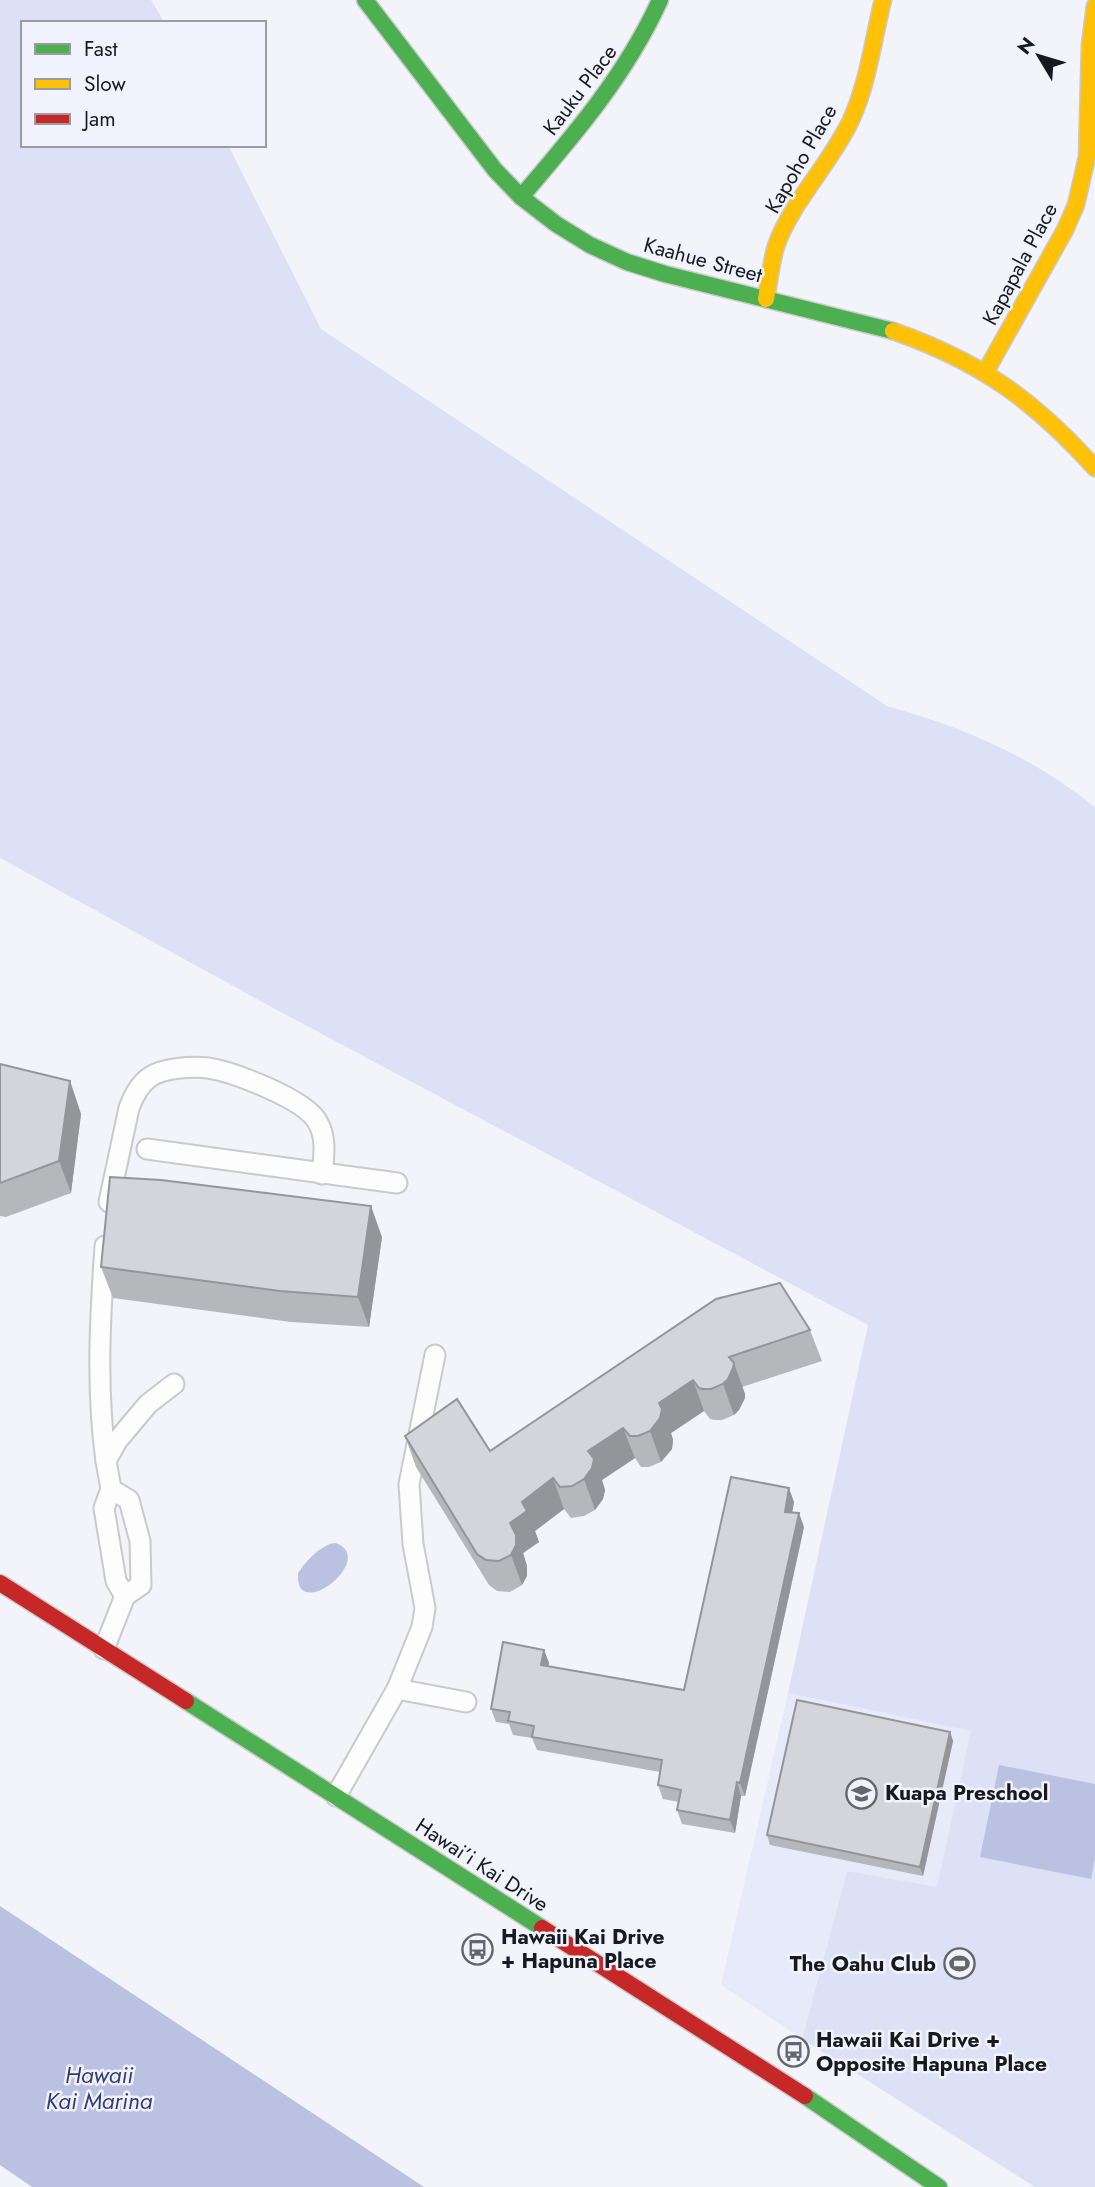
<svg xmlns="http://www.w3.org/2000/svg" width="1095" height="2187" font-family="Jost,sans-serif">
  <rect width="100%" height="100%" fill="#f3f4fa"/>
  <polygon fill="#e7eaf8" points="788,1693 972,1731 937,1888 847,1871 802,2039 721,1985"/>
  <path fill="#dde1f6" d="M0 0H151L165 23H23V145H228L321 329 887 706C963 727 1033 757 1095 807V2187H1035L802 2039 847 1871 937 1887 971 1731 788 1693 868 1325 277 1010 0 858Z"/>
  <g fill="#bac1e1">
    <path d="M336 1543C378 1559 294 1625 298 1573 306 1561 321 1544 336 1543Z"/>
    <polygon points="999,1765 1095,1784 1095,1858 1091,1879 980,1857"/>
    <polygon points="0,1906 424,2187 32,2187 0,2165"/>
  </g>
  <g fill="none" stroke-linecap="round" stroke-linejoin="round">
    <defs>
      <g id="lane">
        <polyline points="147,1149 397,1183"/>
        <path d="M109 1202 129 1108C133 1097 140 1084 150 1077 162 1068 193 1066 208 1068 234 1072 304 1099 317 1121 327 1137 324 1156 322 1174"/>
        <path d="M105 1246C100 1318 96 1389 106 1461"/>
        <polyline points="125,1596 116,1581 104,1508 111,1489 106,1461 117,1441 148,1404 174,1384"/>
        <polyline points="104,1649 125,1596 141,1585 140,1541 129,1500 111,1489"/>
        <polyline points="397,1689 466,1702"/>
        <polyline points="336,1796 397,1689 422,1627 425,1608 413,1544 409,1484 435,1355"/>
      </g>
      <g id="fast">
        <polyline points="365,0 495,170 521,197 556,224 590,245 627,262 665,274 893,331"/>
        <path d="M521 197C574 135 626 75 660 0"/>
        <polyline points="186,1701 542,1928"/>
        <polyline points="805,2096 939,2187"/>
      </g>
      <g id="slow">
        <path d="M766 299C769 282 771 263 776 246 791 203 831 163 851 120 868 83 873 40 883 0"/>
        <path d="M893 331C979 361 1034 400 1095 468"/>
        <polyline points="986,371 1065,230 1076,205 1087,157 1090,45 1095,6"/>
      </g>
      <g id="jam">
        <polyline points="0,1583 186,1701"/>
        <polyline points="542,1928 805,2096"/>
      </g>
    </defs>
    <use href="#lane" stroke="#c9c9ce" stroke-width="23"/>
    <use href="#fast" stroke="#c9c9ce" stroke-width="19"/>
    <use href="#slow" stroke="#c9c9ce" stroke-width="19"/>
    <use href="#jam" stroke="#c9c9ce" stroke-width="19"/>
    <use href="#lane" stroke="#fdfdfe" stroke-width="19"/>
    <use href="#fast" stroke="#4caf50" stroke-width="16"/>
    <use href="#slow" stroke="#ffc107" stroke-width="16"/>
    <use href="#jam" stroke="#c62828" stroke-width="16"/>
  </g>
  <g fill="#b6b7bb">
    <polygon points="0,1064 70,1081 81,1114 71,1193 6,1217 0,1216"/>
    <polygon points="382,1237 369,1327 291,1322 113,1298 101,1267"/>
    <polygon points="716,1299 810,1330 822,1361 742,1387 745,1394 745,1398 739,1410 734,1415 722,1420 714,1420 710,1419 704,1411 671,1433 673,1440 672,1449 661,1462 649,1467 641,1467 635,1458 602,1480 605,1490 603,1499 595,1510 584,1516 571,1518 564,1509 535,1531 539,1542 523,1553 527,1566 527,1576 522,1585 510,1592 497,1591 489,1585 416,1467 405,1436 490,1451"/>
    <polygon points="794,1502 792,1512 804,1527 745,1796 741,1796 735,1833 682,1824 677,1810 679,1802 663,1799 658,1785 660,1772 537,1750 532,1738 513,1735 509,1724 496,1722 491,1709 544,1650 549,1663 548,1666 684,1690"/>
    <polygon points="950,1732 953,1741 923,1876 770,1845 767,1835"/>
  </g>
  <g fill="#949599">
    <polygon points="70,1081 81,1114 71,1193 59,1161"/>
    <polygon points="371,1206 382,1237 369,1327 358,1297"/>
    <polygon points="734,1363 745,1394 745,1398 739,1410 734,1415 723,1384"/>
    <polygon points="693,1380 704,1411 671,1433 673,1440 672,1449 661,1462 650,1431 659,1403"/>
    <polygon points="623,1428 635,1458 602,1480 605,1490 603,1499 595,1510 584,1479 588,1451"/>
    <polygon points="553,1478 564,1509 535,1531 539,1542 523,1553 527,1566 527,1576 522,1585 511,1555 510,1523 522,1502"/>
    <polygon points="789,1488 794,1502 790,1525 785,1512"/>
    <polygon points="799,1513 804,1527 745,1796 740,1783"/>
    <polygon points="544,1650 549,1663 546,1678 541,1665"/>
    <polygon points="950,1732 953,1741 923,1876 920,1867"/>
    <polygon points="737,1782 741,1796 735,1833 730,1820"/>
  </g>
  <g fill="#d4d5da" stroke="#949599" stroke-width="2">
    <polygon points="0,1064 70,1081 59,1161 0,1183"/>
    <polygon points="110,1177 161,1180 371,1206 358,1297 280,1291 101,1267"/>
    <polygon points="780,1283 810,1330 729,1357 734,1363 733,1368 728,1379 723,1384 711,1389 703,1389 699,1388 693,1380 659,1403 662,1409 660,1418 650,1431 638,1436 630,1436 623,1428 588,1451 594,1459 592,1468 584,1479 572,1486 560,1487 553,1478 522,1502 527,1511 510,1523 516,1535 516,1545 511,1555 499,1561 486,1560 477,1554 405,1436 457,1399 490,1451 716,1299"/>
    <polygon points="731,1477 789,1488 785,1512 799,1513 740,1783 737,1782 730,1820 677,1810 681,1790 658,1785 662,1760 532,1737 534,1726 508,1721 510,1712 491,1709 503,1642 544,1650 541,1665 684,1690"/>
    <polygon points="797,1700 950,1732 920,1867 767,1835"/>
  </g>
  <defs>
    <symbol id="school-ring" viewBox="-11 -11 22 22"><circle r="9.5" fill="#f0f2fd" stroke="#65666a" stroke-width="1.5"/><path d="M0-5L7-2L0 1L-7-2ZM-4 1L0 2.5L4 1V4Q0 6-4 4Z" fill="#65666a"/></symbol>
    <symbol id="bus-ring" viewBox="-11 -11 22 22"><circle r="9.5" fill="#f0f2fd" stroke="#65666a" stroke-width="1.5"/><path d="M-5-6H5V4H4V6H2V4H-2V6H-4V4H-5ZM-3.5-4V0h7V-4ZM-3.5 1.2v1.5H-2V1.2ZM2 1.2v1.5H3.5V1.2Z" fill="#65666a"/></symbol>
    <symbol id="stadium-ring" viewBox="-11 -11 22 22"><circle r="9.5" fill="#f0f2fd" stroke="#65666a" stroke-width="1.5"/><path d="M0-5a6.5 5 0 1 0 0 10a6.5 5 0 1 0 0-10ZM-3.5-1.8h7v3.6h-7Z" fill="#65666a"/></symbol>
  </defs>
  <g fill-rule="evenodd">
    <use href="#school-ring" x="844" y="1776" width="35" height="35"/>
    <use href="#bus-ring" x="460" y="1932" width="35" height="35"/>
    <use href="#stadium-ring" x="942" y="1946" width="35" height="35"/>
    <use href="#bus-ring" x="776" y="2034" width="35" height="35"/>
  </g>
  <g text-anchor="middle" dominant-baseline="central" stroke-width="5" stroke-linejoin="round" paint-order="stroke">
    <g font-size="21" fill="#18191d" stroke="#f0f2fd">
      <text transform="translate(580 90) rotate(-53)">Kauku Place</text>
      <text transform="translate(801 159) rotate(-60)">Kapoho Place</text>
      <text transform="translate(703 260) rotate(15)">Kaahue Street</text>
      <text transform="translate(1020 264) rotate(-62)">Kapapala Place</text>
      <text transform="translate(482 1865) rotate(33)">Hawai’i Kai Drive</text>
    </g>
    <g font-size="21" font-weight="bold" fill="#18191d" stroke="#f0f2fd" text-anchor="start">
      <text x="885" y="1793">Kuapa Preschool</text>
      <text x="501" y="1937">Hawaii Kai Drive<tspan x="501" dy="24">+ Hapuna Place</tspan></text>
      <text x="936" y="1964" text-anchor="end">The Oahu Club</text>
      <text x="816" y="2040">Hawaii Kai Drive +<tspan x="816" dy="24">Opposite Hapuna Place</tspan></text>
    </g>
    <g font-size="23" font-style="italic" fill="#363d74" stroke="#f0f2fd">
      <text x="99" y="2075">Hawaii<tspan x="99" dy="26">Kai Marina</tspan></text>
    </g>
  </g>
  <rect x="21" y="21" width="245" height="126" fill="#f0f2fd" stroke="#9a9ba3" stroke-width="2"/>
  <rect x="35" y="44" width="35" height="10" fill="#4caf50" stroke="#9a9ba3" stroke-width="2"/>
  <text x="84" y="56" font-size="21" fill="#18191d">Fast</text>
  <rect x="35" y="79" width="35" height="10" fill="#ffc107" stroke="#9a9ba3" stroke-width="2"/>
  <text x="84" y="91" font-size="21" fill="#18191d">Slow</text>
  <rect x="35" y="114" width="35" height="10" fill="#c62828" stroke="#9a9ba3" stroke-width="2"/>
  <text x="84" y="126" font-size="21" fill="#18191d">Jam</text>
  <g transform="translate(1039 56) rotate(308)" stroke="#f0f2fd" stroke-width="5" paint-order="stroke">
  <path d="M0-5L12 26L0 18L-12 26Z" fill="#18191d"/>
  <text y="-10" font-size="19" font-weight="bold" text-anchor="middle" fill="#18191d">N</text>
  </g>
</svg>
